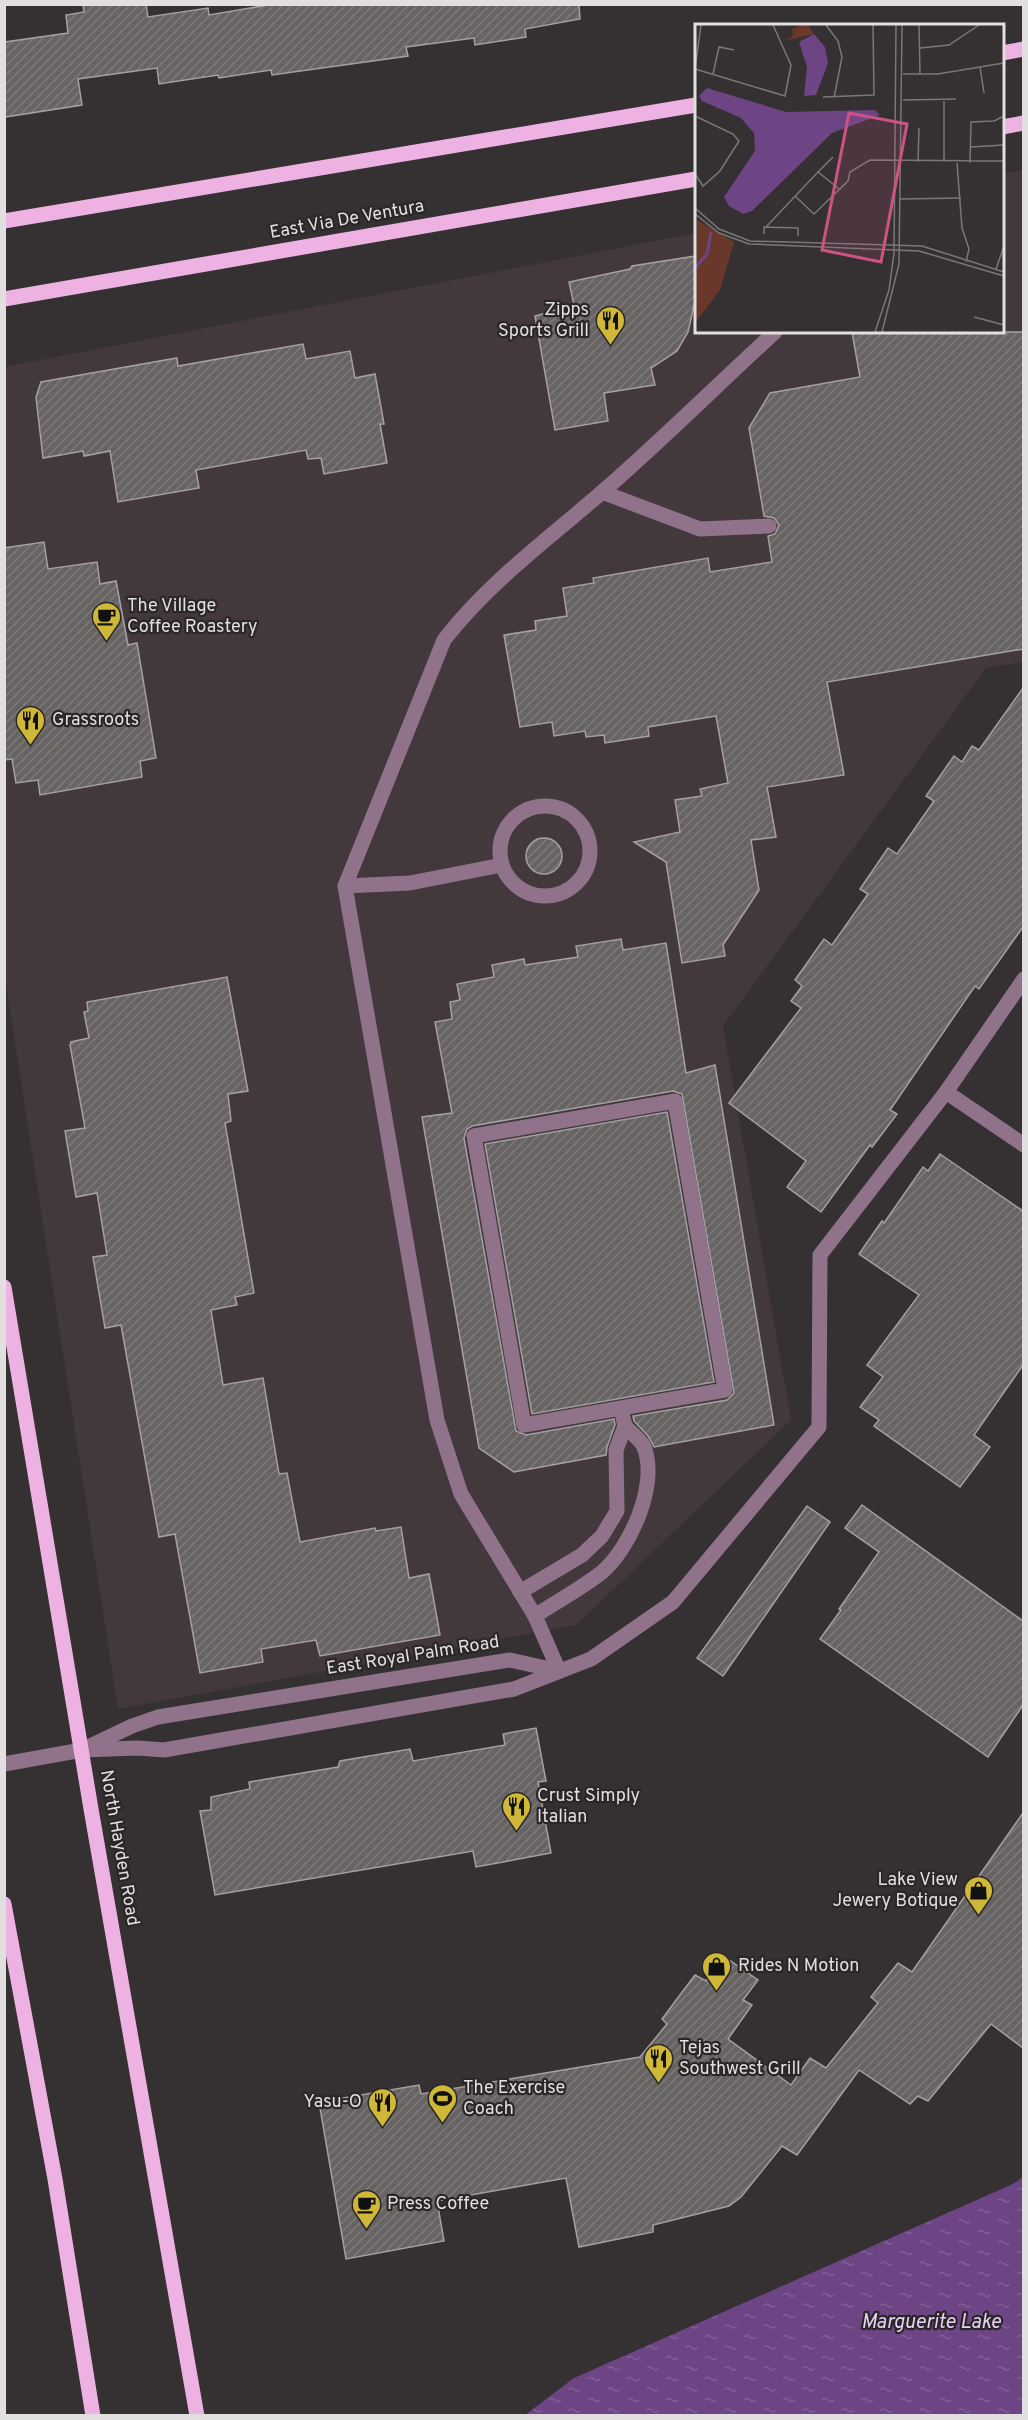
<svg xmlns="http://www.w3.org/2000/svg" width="1028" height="2420" font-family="Overpass,sans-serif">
  <defs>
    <pattern id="water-ripples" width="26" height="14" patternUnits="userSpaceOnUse" patternTransform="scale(1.5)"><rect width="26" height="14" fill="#6d4585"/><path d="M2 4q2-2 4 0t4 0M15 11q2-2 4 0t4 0" fill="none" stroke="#825f96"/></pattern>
    <pattern id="building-hatch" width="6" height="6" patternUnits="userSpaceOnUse" patternTransform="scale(1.5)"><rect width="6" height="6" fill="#676363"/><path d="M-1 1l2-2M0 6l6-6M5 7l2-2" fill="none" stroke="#7c7979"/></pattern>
  </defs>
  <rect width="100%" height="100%" fill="#353133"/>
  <polygon fill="#43383c" points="1023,170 1023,662 986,668 723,1026 791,1420 576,1625 118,1709 5,978 4,367 696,233 696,332 1002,332 1003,174"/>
  <polygon fill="url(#water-ripples)" points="1023,2177 1023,2415 525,2415 574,2378 1013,2184"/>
  <g fill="url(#building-hatch)" stroke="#a5a1a1" stroke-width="1.5">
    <polygon points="83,4 146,4 148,17 208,8 209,15 274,4 579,4 580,19 525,29 526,37 475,45 474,38 406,47 408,56 272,75 271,70 219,78 218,75 159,84 157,68 78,79 82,105 5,117 5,42 68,33 66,15 84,12"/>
    <polygon points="696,256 696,297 688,332 677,351 651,368 655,385 604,393 608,421 555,430 535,316 574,305 569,282 630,269 632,266"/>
    <polygon points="852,332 1023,332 1023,649 827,682 844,775 767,787 776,837 751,840 759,890 723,945 725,956 682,963 666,862 634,842 680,832 675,800 702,796 700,789 728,783 716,716 648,727 649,736 605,743 604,735 586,737 585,731 554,736 552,722 520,727 504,635 536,630 535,621 567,616 563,588 594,583 593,578 708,558 710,572 772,562 768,536 775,534 779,525 774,518 764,516 749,428 770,393 860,377"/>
    <polygon points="303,344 306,359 350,351 355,378 375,374 384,424 380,424 387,463 324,474 321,458 308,459 306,450 196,470 199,488 118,502 110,451 84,456 83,451 43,458 36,397 41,382 177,358 178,366"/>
    <polygon points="44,542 48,569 97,562 100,584 116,581 128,645 137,643 156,758 140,761 142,777 40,795 38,780 16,783 12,759 4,760 4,548"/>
    <polygon points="1023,688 1023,927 979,989 975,986 890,1110 897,1114 872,1147 870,1145 821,1212 787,1187 806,1161 729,1103 801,1008 791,1001 802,986 795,980 824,939 832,945 868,894 860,889 888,848 897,854 934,801 926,796 954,756 962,762 972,746 979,750"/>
    <circle cx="544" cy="856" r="18"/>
    <polygon points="621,939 623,950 666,943 686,1073 715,1065 774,1425 654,1447 648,1436 634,1421 633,1416 727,1400 734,1393 682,1094 673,1091 472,1126 467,1129 464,1138 516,1431 526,1435 614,1419 615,1425 607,1447 606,1455 514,1472 479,1448 422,1117 452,1113 435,1022 452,1019 450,1002 460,1000 457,984 494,977 492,965 524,959 525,965 578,957 576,946"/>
    <polygon points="227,977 248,1091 228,1094 231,1121 225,1123 254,1293 235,1297 237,1305 211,1310 223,1385 263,1378 279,1474 287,1473 300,1542 375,1528 376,1531 401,1527 409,1578 429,1574 440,1635 320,1656 316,1640 261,1649 263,1662 200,1673 175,1534 159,1537 121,1325 105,1328 93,1257 107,1255 97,1193 76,1197 65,1131 85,1128 70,1045 71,1042 89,1038 84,1012 88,1011 87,1002"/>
    <polygon points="667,1112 714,1382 532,1414 485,1144"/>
    <polygon points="940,1154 1023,1211 1023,1365 974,1435 990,1447 960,1487 874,1426 879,1420 860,1407 883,1377 867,1365 919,1295 859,1254 882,1221 884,1223 923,1167 928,1171"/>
    <polygon points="862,1505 1023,1621 1023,1705 988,1757 820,1639 841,1610 839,1609 879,1552 845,1528"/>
    <polygon points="807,1506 830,1522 723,1676 697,1658"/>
    <polygon points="536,1728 546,1781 538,1782 551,1853 476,1867 473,1851 215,1895 200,1811 211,1810 211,1797 250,1789 249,1782 338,1767 340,1761 410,1749 413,1761 505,1745 503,1734"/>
    <polygon points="1023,1813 1023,2048 991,2024 928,2101 918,2096 910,2104 859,2070 797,2155 782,2146 741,2197 729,2206 653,2225 653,2232 579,2247 566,2178 437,2201 444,2241 346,2259 319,2102 419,2085 421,2094 640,2057 667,2024 662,2019 695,1975 706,1981 722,1955 758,1980 743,2000 752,2005 728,2039 791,2085 810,2058 826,2068 878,2003 871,1997 898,1963 912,1972"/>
  </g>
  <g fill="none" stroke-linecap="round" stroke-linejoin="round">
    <g stroke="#90738a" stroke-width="15">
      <polyline points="602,492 700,529 769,526"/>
      <circle cx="545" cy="851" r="45"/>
      <polyline points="345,886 410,883 502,865"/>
      <polyline points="946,1092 1024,1145"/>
      <polyline points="621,1408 725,1390 675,1101 474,1136 524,1425 621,1408 625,1426"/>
      <path d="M520 1592 582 1555 602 1536 617 1511 616 1450 625 1426C630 1432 641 1440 644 1447 659 1484 630 1549 601 1573 580 1589 556 1602 535 1616"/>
      <path d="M559 1671 535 1616 461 1494 437 1420 345 886 444 640C488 583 547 540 601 493 660 442 717 385 775 332"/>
      <polyline points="88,1747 132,1726 158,1717 510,1660 559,1671"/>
      <polyline points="4,1764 82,1750 138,1748 164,1750 514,1689 591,1659 673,1602 819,1427 820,1255 946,1092 1024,979"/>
    </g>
    <g stroke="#edb1e2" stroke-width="15">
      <polyline points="1002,53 1024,49"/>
      <polyline points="1002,127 1024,123"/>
      <polyline points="4,221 696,105"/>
      <polyline points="4,299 696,179"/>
      <polyline points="4,1287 91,1809 197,2416"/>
      <polyline points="4,1904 55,2179 93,2416"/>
    </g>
  </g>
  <defs>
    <symbol id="restaurant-pin" viewBox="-11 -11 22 30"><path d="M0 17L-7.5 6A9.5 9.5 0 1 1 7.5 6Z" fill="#cfb837" stroke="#2b2729"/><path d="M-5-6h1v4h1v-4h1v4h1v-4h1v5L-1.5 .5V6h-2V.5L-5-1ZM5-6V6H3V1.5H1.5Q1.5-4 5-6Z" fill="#111"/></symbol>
    <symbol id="cafe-pin" viewBox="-11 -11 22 30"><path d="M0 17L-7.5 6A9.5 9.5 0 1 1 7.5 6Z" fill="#cfb837" stroke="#2b2729"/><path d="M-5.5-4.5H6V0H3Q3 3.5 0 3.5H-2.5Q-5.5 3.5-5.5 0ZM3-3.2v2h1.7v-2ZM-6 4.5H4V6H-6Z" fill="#111"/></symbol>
    <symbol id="shop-pin" viewBox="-11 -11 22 30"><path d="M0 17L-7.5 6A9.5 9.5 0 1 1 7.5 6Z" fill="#cfb837" stroke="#2b2729"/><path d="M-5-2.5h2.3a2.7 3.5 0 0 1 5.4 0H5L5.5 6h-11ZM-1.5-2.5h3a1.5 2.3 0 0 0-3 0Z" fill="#111"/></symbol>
    <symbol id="stadium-pin" viewBox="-11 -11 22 30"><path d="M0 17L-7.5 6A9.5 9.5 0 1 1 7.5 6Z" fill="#cfb837" stroke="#2b2729"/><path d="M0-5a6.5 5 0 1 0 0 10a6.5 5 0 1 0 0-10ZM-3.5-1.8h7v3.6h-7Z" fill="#111"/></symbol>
  </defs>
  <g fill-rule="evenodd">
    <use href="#restaurant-pin" x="594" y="304" width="33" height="45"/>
    <use href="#cafe-pin" x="90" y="600" width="33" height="45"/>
    <use href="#restaurant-pin" x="14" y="704" width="33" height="45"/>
    <use href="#restaurant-pin" x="500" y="1790" width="33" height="45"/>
    <use href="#shop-pin" x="962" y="1874" width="33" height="45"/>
    <use href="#shop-pin" x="700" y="1950" width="33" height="45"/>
    <use href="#restaurant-pin" x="642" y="2042" width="33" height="45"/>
    <use href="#stadium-pin" x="426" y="2082" width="33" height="45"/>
    <use href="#restaurant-pin" x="366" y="2086" width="33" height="45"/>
    <use href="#cafe-pin" x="350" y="2188" width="33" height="45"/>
  </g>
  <g text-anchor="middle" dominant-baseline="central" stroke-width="4.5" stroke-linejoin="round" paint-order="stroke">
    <g font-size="18" fill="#e2dfe0" stroke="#2b2729">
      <text transform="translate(347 220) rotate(-10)">East Via De Ventura</text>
      <text transform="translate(413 1656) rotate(-9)">East Royal Palm Road</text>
      <text transform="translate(119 1848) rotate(80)">North Hayden Road</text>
    </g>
    <g font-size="18" fill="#e2dfe0" stroke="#2b2729" text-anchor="start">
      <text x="589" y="310" text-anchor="end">Zipps<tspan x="589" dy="21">Sports Grill</tspan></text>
      <text x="127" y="606">The Village<tspan x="127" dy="21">Coffee Roastery</tspan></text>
      <text x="52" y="720">Grassroots</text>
      <text x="537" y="1796">Crust Simply<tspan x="537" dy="21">Italian</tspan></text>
      <text x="958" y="1880" text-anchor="end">Lake View<tspan x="958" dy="21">Jewery Botique</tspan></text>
      <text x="738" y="1966">Rides N Motion</text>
      <text x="679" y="2048">Tejas<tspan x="679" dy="21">Southwest Grill</tspan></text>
      <text x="463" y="2088">The Exercise<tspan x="463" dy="21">Coach</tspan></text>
      <text x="362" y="2102" text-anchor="end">Yasu-O</text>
      <text x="387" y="2204">Press Coffee</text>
    </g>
    <g font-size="20" font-style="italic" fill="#e7d0f6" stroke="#2b2729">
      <text x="931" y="2323">Marguerite Lake</text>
    </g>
  </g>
  <g transform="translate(695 24)">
    <rect width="309" height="309" fill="#353133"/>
    <path d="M2 196 39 218 25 266 0 299Z" fill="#6a382b"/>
    <path d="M107 1H113L119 10 89 17 98 12 97 5Z" fill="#6a382b"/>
    <path d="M119 10 130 23 133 39 121 71 109 72 112 43 104 18ZM12 64 91 88 180 86 185 91 137 109 57 187 48 190 34 182 29 173 60 127 59 109 46 94 7 77 4 72Z" fill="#6d4585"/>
    <path fill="none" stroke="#6d4585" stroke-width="3" d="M0 244 12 230 16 208"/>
    <path fill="none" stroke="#7a7778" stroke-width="1.5" d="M131 1 143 17 147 33 139 74M224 1 225 50M225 24 254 21 284 1M285 43 289 69M0 45 90 72 96 41 78 1M0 45 6 1M18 50 24 23 39 26M208 50H243L309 39M128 73 179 71 178 1M208 76 261 75M249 77V138M0 92 38 110 44 117 25 147 8 162 0 150M275 123 309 121M223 138 224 104M262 139 267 204 274 225 271 238M275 139 276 98 299 97 309 92M123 148 138 133M100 172 119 190 153 157 155 148 175 136 309 137M205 175 266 174M0 184 24 205 55 217 227 222 309 248M0 190 24 209 54 220 224 227 309 252M71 203 123 148 144 165M69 210V203L103 204V212M301 245 309 222M279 293 309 301M180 308 194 266 199 229 201 1M187 308 204 240 207 1"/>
    <path fill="#cc5483" fill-opacity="0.15" stroke="#cc5483" stroke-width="3" d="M154 89 212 100 186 238 127 226Z"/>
    <rect width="309" height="309" fill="none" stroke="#e2dfe0" stroke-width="3"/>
  </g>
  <rect width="1028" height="2420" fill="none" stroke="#e2dfe0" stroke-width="12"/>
</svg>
